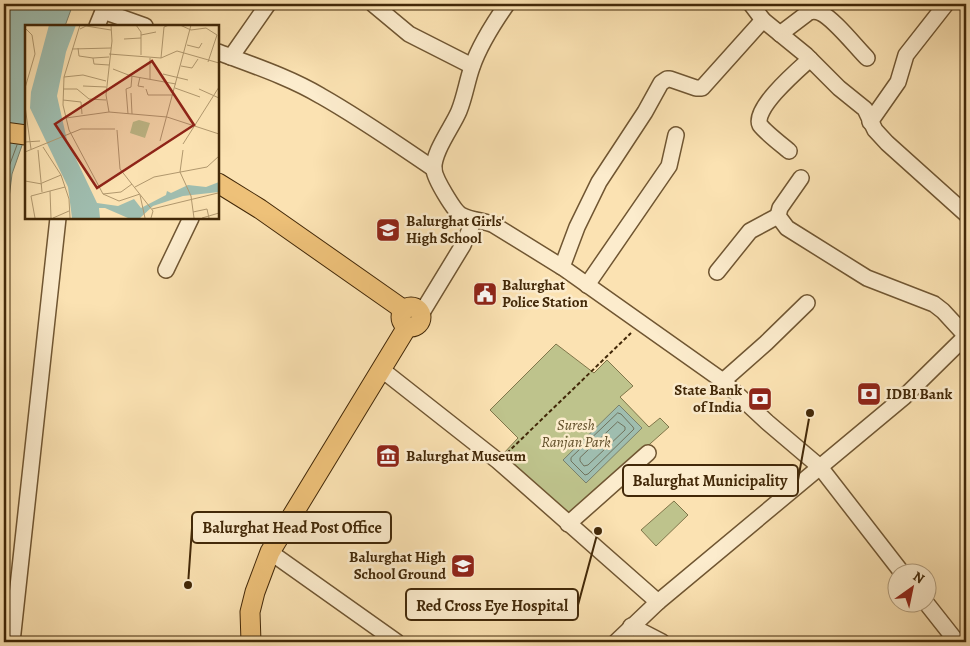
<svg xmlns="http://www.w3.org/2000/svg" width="970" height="646" font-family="Alegreya,serif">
  <rect width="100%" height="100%" fill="#fbe2b2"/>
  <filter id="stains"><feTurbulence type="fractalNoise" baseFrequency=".004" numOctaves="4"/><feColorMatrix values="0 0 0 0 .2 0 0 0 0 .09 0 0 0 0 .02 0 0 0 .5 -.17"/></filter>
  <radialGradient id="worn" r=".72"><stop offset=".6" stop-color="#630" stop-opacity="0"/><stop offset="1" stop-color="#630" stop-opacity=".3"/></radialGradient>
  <g fill="#bec38c" stroke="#80764a">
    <polygon points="556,344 594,373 607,360 633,386 620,397 649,427 660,418 669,427 570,515 503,454 518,438 490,410"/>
    <polygon points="674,501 688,515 656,546 641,530"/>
  </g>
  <g fill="#9fbdaf" stroke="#7a816c">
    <polygon points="4,4 73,4 65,26 26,26 26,134 12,174 4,239"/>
    <polygon points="619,405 642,428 586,483 563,460"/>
  </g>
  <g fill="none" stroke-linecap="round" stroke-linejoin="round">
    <g stroke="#70725c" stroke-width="1">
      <polyline points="4,200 7,172 17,145"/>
      <polygon points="618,413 621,414 633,427 634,429 588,474 585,475 571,461 571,458"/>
      <polygon points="618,422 625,427 625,430 588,465 584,466 580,461 580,458"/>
    </g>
    <defs>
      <g id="minor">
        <polyline points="373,4 409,34 472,66"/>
        <path d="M507 4C493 24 480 44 472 67 467 81 465 96 459 111 453 126 432 153 434 170 435 179 454 211 461 215 472 221 483 220 494 225L562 267 723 381 767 422 820 467 903 574"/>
        <polyline points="751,4 763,20 806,55 839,88 865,109 875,130 887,143 966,214"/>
        <polyline points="103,11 145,26"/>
        <polyline points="97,26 106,4"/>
        <path d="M780 34 809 12C813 11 817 11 821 13 834 19 856 47 867 58"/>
        <path d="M218 52C252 65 289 77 321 96 360 118 397 144 434 169"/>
        <polyline points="231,57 268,4"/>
        <polyline points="870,122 898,82 906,55 946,4"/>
        <path d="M789 151C782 145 765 132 760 125 752 109 799 69 810 59"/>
        <polyline points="801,178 780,208 778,216 787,228 867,278 934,304 943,311 966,336"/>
        <polyline points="562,267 577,227 599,182 645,112 661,83 667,79 670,79 696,88 702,88 763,20"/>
        <polyline points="166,270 191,218"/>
        <polyline points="717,272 750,231 778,216"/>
        <polyline points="587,285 669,166 676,135"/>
        <polyline points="421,314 463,245 474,220"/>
        <polyline points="381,369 498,461 658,602 616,642"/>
        <polyline points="723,381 766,343 807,303"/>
        <polyline points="568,524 648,453"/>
        <polyline points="270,552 397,642"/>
        <polyline points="658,602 904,397 966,336"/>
        <polyline points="927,604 957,642"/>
        <polyline points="631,626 662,642"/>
        <polyline points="12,642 58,218"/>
      </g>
      <g id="major">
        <polyline points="4,132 26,135"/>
        <polyline points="218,183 260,209 404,310"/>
        <circle cx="411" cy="317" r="10"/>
        <polyline points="251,642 250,612 255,592 270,552 407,327"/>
      </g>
    </defs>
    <use href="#minor" stroke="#705632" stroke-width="18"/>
    <use href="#major" stroke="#422808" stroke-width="21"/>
    <polyline stroke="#422808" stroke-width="2" stroke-dasharray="4 2.5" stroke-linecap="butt" points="507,453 631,333"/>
    <use href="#minor" stroke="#fceccd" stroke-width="15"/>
    <use href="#major" stroke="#eec179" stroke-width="19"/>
  </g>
  <defs>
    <symbol id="school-square" viewBox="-11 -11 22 22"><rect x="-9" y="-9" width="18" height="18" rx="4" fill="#8f2418" stroke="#fceccd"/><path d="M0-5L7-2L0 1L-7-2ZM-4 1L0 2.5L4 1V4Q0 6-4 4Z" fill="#fff"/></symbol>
    <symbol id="civic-square" viewBox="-11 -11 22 22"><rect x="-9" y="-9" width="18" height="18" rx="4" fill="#8f2418" stroke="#fceccd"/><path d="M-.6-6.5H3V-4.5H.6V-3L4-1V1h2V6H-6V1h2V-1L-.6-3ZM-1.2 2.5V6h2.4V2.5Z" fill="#fff"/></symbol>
    <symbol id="bank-square" viewBox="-11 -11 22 22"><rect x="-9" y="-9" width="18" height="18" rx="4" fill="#8f2418" stroke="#fceccd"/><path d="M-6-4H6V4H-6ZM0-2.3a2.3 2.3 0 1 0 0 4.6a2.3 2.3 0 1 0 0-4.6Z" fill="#fff"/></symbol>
    <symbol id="museum-square" viewBox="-11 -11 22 22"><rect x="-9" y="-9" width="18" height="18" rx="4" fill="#8f2418" stroke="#fceccd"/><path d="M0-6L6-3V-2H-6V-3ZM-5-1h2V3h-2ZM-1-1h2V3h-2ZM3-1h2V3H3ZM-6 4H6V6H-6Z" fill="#fff"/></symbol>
  </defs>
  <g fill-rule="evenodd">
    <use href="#school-square" x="374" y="216" width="28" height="28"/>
    <use href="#civic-square" x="471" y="280" width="28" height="28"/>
    <use href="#bank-square" x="855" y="380" width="28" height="28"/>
    <use href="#bank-square" x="746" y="385" width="28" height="28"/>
    <use href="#museum-square" x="374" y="442" width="28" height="28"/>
    <use href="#school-square" x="449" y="552" width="28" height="28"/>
  </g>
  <g text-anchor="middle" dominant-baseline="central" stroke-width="5" stroke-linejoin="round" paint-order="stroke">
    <g font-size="15" font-weight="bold" fill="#422808" stroke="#fceccd" text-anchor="start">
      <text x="406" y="221">Balurghat Girls'<tspan x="406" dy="17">High School</tspan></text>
      <text x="502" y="285">Balurghat<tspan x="502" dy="17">Police Station</tspan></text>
      <text x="742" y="390" text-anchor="end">State Bank<tspan x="742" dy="17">of India</tspan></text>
      <text x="886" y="394">IDBI Bank</text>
      <text x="406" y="456">Balurghat Museum</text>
      <text x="446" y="557" text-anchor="end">Balurghat High<tspan x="446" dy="17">School Ground</tspan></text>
    </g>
    <g font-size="15" font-style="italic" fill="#614f29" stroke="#fceccd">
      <text x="576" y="425">Suresh<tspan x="576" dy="17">Ranjan Park</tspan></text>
    </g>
  </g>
  <g transform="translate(25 25)">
    <rect width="194" height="194" fill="#fbe2b2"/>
    <path d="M114 95 125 98 120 113 105 108 108 97Z" fill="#bec38c"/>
    <path d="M24 0H51L41 27 32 71 42 115 72 178 93 181 109 174 116 183 141 170 142 166 146 168 163 160 181 162 194 157V167L158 171 128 181 115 193H103L80 183H74L75 193H47L43 162 5 83 6 67Z" fill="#9fbdaf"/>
    <path fill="none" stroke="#b1986e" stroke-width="1" d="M55 0 39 52 38 80 44 105 78 169 94 176 115 169M86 0 87 16 81 70 84 87 142 92 194 109M111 0 116 7V30M155 0 166 5 181 3 192 10 183 37M55 4 61 1 86 5M116 10 131 7M99 14 116 13M162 20 174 23 177 18M53 23 54 31 68 33 69 39 84 40M47 24 86 23M84 29 136 33 152 26 194 38M68 33 84 32M136 33 139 2 144 0M156 41 167 43 173 34M88 44 106 51 151 59M138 49 163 55M39 52 58 50 81 56M115 52 113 61 119 62M125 54V33M58 61 81 62M0 63 10 29 7 10 1 4M150 63 175 72M38 64H52L64 74 81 75M121 64 123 70H148M174 64 194 73M106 68 107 89M38 75 56 77 57 89M0 81 6 124M103 89 101 64 106 62 107 51M41 93 84 87M92 105 95 144 128 186 126 193M135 116 166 0M0 117 15 116M158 119 194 62M18 122 36 150 44 174 45 193M13 125 17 167M158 125 155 147 166 171 169 193M0 127 56 104H90M0 156 17 159M17 158 36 150M110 162 129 152 182 142 194 131M25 166 26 193M78 169 96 167 107 159M115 170 120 193M127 184 193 168M168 187 182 184 184 193M10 193 6 171 40 162M28 193 44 186M177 193 194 188"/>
    <path fill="#8f2418" fill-opacity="0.15" stroke="#8f2418" stroke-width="2.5" d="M127 36 169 100 72 163 30 99Z"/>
    <rect width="194" height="194" fill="none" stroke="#422808" stroke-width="2.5"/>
  </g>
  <path fill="none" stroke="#422808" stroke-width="2" d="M810 413L798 480M188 585L192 528M598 531L578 605"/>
  <g fill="#422808" stroke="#fceccd" stroke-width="2">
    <circle cx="810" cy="413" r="5"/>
    <circle cx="188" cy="585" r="5"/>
    <circle cx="598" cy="531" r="5"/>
  </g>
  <g fill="#fceccd" stroke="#422808" stroke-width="2">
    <rect x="623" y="465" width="175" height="31" rx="5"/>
    <rect x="192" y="512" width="199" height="31" rx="5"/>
    <rect x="406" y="589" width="172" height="31" rx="5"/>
  </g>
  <g font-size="16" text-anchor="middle" font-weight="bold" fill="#422808">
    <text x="710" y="486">Balurghat Municipality</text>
    <text x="292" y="533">Balurghat Head Post Office</text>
    <text x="492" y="611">Red Cross Eye Hospital</text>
  </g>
  <rect width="970" height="646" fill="none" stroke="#fbe2b2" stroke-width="20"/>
  <rect x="5" y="5" width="960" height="636" fill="none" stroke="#422808" stroke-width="2.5"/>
  <rect x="10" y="10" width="950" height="626" fill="none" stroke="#422808"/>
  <g transform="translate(912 588) rotate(33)"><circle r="24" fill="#fceccd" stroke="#b29e7e"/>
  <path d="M0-4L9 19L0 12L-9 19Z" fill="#8f2418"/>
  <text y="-8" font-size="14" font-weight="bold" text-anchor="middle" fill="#422808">N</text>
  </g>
  <rect width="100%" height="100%" filter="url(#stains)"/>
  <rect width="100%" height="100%" fill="url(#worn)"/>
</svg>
